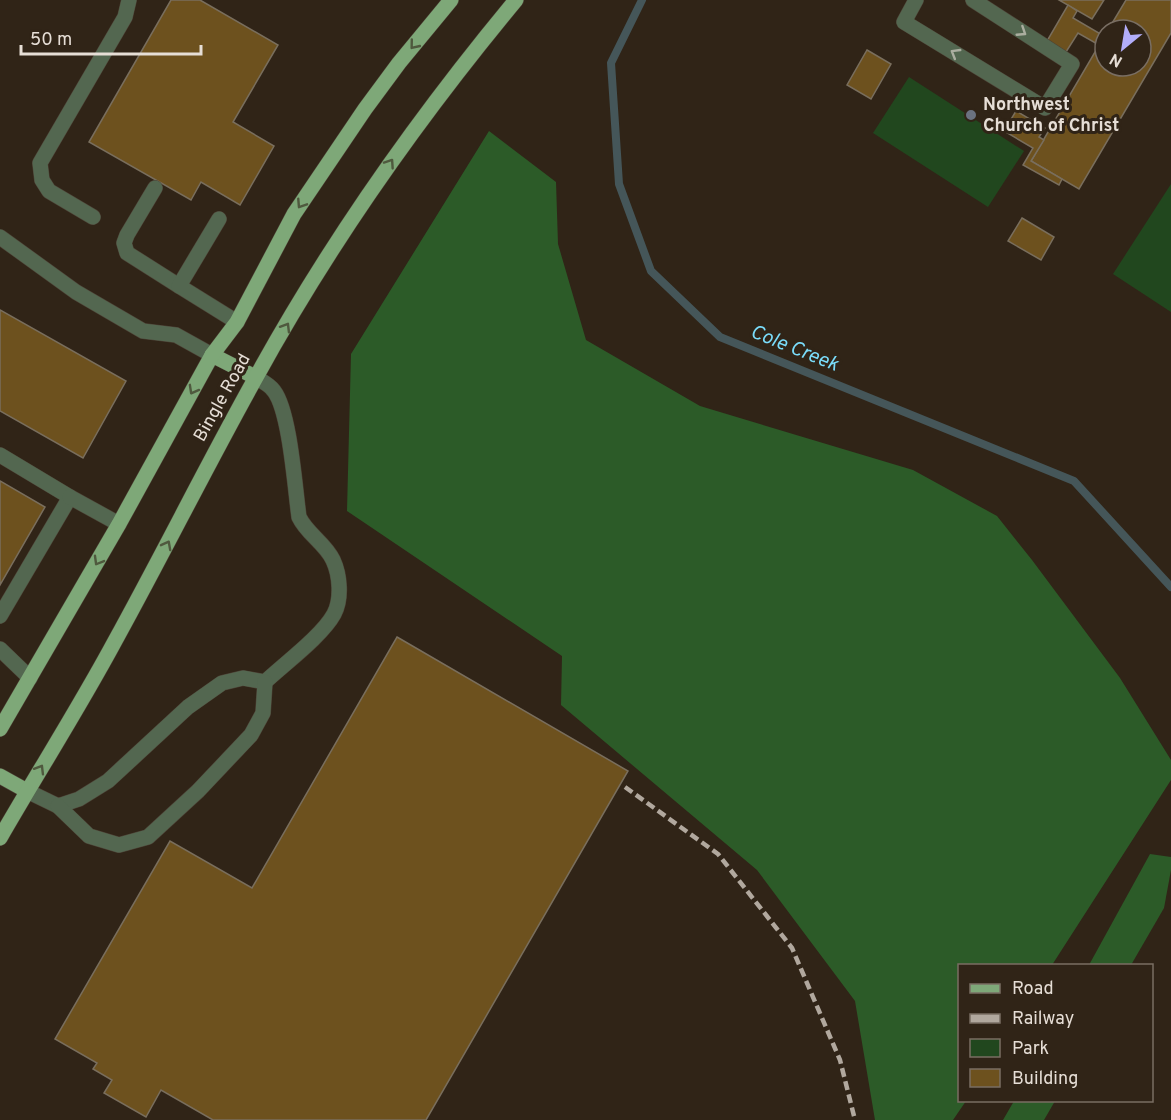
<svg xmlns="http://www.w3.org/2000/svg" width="1171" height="1120" font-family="Overpass,sans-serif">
  <rect width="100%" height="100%" fill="#302417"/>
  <g fill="#21471e">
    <polygon points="909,77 1024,151 988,207 873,133"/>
    <polygon points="1171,184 1171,312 1113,274"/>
  </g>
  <g fill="#2c5b28">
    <polygon points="489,131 556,182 558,244 586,340 700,406 913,470 997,516 1032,560 1120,678 1171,760 1171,780 1052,965 960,966 960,1100 966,1101 953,1120 875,1120 855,1001 757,870 561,705 562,656 347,511 351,354"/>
    <polygon points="1150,854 1171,857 1171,870 1164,908 1131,965 1089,965"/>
    <polygon points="1014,1101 1014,1100 1055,1101 1044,1120 1003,1120"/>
  </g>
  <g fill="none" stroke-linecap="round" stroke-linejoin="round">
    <polyline stroke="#455659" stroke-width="8" points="642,0 611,63 619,184 651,271 720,337 1074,481 1171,587"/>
  </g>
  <g fill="#6d511e" stroke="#796e5d" stroke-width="1.5">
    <polygon points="171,0 200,0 278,45 233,122 274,146 240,205 201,182 191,200 89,142"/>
    <polygon points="1059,0 1104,0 1092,19"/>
    <polygon points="1126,0 1171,0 1171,33 1079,189 1031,161 1105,35 1105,66 1141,66 1141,30 1108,30"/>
    <polygon points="1068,5 1077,11 1073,18 1104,36 1099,45 1078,33 1066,52 1047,41"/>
    <polygon points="867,50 891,64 871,99 847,85"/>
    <polygon points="1016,111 1045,128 1039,137 1044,140 1031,161 1062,179 1059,185 1023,165 1033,148 1004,131"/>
    <polygon points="1022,218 1054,237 1041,260 1008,241"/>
    <polygon points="0,310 126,381 83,458 0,411"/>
    <polygon points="0,481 45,507 0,585"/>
    <polygon points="397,637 628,771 426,1120 213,1120 161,1090 146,1117 104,1093 112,1080 93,1069 97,1063 55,1039 170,841 252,888"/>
  </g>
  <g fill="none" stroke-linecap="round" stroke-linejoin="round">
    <defs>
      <g id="minor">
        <polyline points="916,0 904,22 1045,108 1072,64 973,0"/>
        <polyline points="155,188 127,235 124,243 127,253 179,286"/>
        <polyline points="93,217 49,191 42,180 40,163 125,17 129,0"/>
        <polyline points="219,219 179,286 237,322"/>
        <polyline points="0,237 76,292 143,331 176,335 212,355"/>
        <polyline points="0,455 70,497 0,616"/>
        <polyline points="70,497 119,524"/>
        <polyline points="0,649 30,678"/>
        <path d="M27 791 58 806 79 799 108 781 188 707 222 683 243 678 265 682C284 664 322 636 334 614 342 599 340 575 333 560 325 543 307 534 299 517 295 489 290 412 274 391 270 385 262 381 255 377"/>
        <polyline points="58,806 89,836 119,845 148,837 198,791 251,735 263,713 265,682"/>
      </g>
      <g id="major">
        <polyline points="212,355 255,377"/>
        <polyline points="0,729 119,524 212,355 237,322 294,214 365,109 399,63 451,0"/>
        <polyline points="0,776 27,791"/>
        <path d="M0 838C38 772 79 708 115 641 163 554 207 465 255 379 329 244 418 118 516 0"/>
      </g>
    </defs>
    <use href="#minor" stroke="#4d4236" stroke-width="16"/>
    <use href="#major" stroke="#4d4236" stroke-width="16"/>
    <use href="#minor" stroke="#536750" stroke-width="15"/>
    <use href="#major" stroke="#7ea878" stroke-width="15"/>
    <polyline stroke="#b1a89e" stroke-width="4.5" stroke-dasharray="9 4.5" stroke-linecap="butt" points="625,787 718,854 792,948 840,1060 855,1120"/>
  </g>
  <defs><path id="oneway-chevron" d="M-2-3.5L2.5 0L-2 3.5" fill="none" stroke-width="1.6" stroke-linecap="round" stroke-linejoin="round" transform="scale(1.5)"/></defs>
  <g stroke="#abaea0">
    <use href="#oneway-chevron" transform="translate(1022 32) rotate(33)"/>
    <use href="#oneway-chevron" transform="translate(955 53) rotate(-149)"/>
  </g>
  <g stroke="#4f593e">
    <use href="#oneway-chevron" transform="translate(414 45) rotate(129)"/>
    <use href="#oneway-chevron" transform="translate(390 163) rotate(-56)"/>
    <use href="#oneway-chevron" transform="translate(301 204) rotate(123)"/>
    <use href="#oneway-chevron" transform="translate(286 327) rotate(-59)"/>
    <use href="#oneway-chevron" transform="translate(193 390) rotate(119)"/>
    <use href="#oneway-chevron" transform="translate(167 545) rotate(-62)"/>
    <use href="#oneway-chevron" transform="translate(98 561) rotate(120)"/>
    <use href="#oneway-chevron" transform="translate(40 769) rotate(-59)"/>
  </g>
  <circle fill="#6b7280" stroke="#302417" stroke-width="2" cx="971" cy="115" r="6"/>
  <g text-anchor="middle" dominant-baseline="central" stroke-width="6" stroke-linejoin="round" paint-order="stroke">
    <g font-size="18" font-weight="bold" fill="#e6ded6" stroke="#302417" text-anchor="start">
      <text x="983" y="105">Northwest<tspan x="983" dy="21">Church of Christ</tspan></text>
    </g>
    <g font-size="18" fill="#e6ded6" stroke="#302417">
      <text transform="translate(223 398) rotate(-61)">Bingle Road</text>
    </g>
    <g font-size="20" font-style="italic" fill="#7adcfa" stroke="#302417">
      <text transform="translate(794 349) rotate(22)">Cole Creek</text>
    </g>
  </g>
  <rect x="958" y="964" width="195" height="138" fill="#302417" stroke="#796e63" stroke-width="1.5"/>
  <rect x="970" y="984" width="30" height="9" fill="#7ea878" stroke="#796e63" stroke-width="1.5"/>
  <text x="1012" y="994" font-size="18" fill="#e6ded6">Road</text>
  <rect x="970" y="1014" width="30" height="9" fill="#b1a89e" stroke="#796e63" stroke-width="1.5"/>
  <text x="1012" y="1024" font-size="18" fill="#e6ded6">Railway</text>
  <rect x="970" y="1039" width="30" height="18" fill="#21471e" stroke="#796e63" stroke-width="1.5"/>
  <text x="1012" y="1054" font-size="18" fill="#e6ded6">Park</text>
  <rect x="970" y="1069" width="30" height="18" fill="#6d511e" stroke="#796e63" stroke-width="1.5"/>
  <text x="1012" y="1084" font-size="18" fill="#e6ded6">Building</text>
  <g transform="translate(1123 48) rotate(210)"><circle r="28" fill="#302417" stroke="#796e63" stroke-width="1.5"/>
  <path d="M0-4.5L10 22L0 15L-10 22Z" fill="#b2adf9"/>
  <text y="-9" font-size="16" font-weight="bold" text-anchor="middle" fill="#e6ded6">N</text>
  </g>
  <path d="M21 45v9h180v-9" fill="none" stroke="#e6ded6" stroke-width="3"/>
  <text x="30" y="45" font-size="18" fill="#e6ded6" stroke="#302417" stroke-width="4.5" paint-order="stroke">50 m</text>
</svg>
